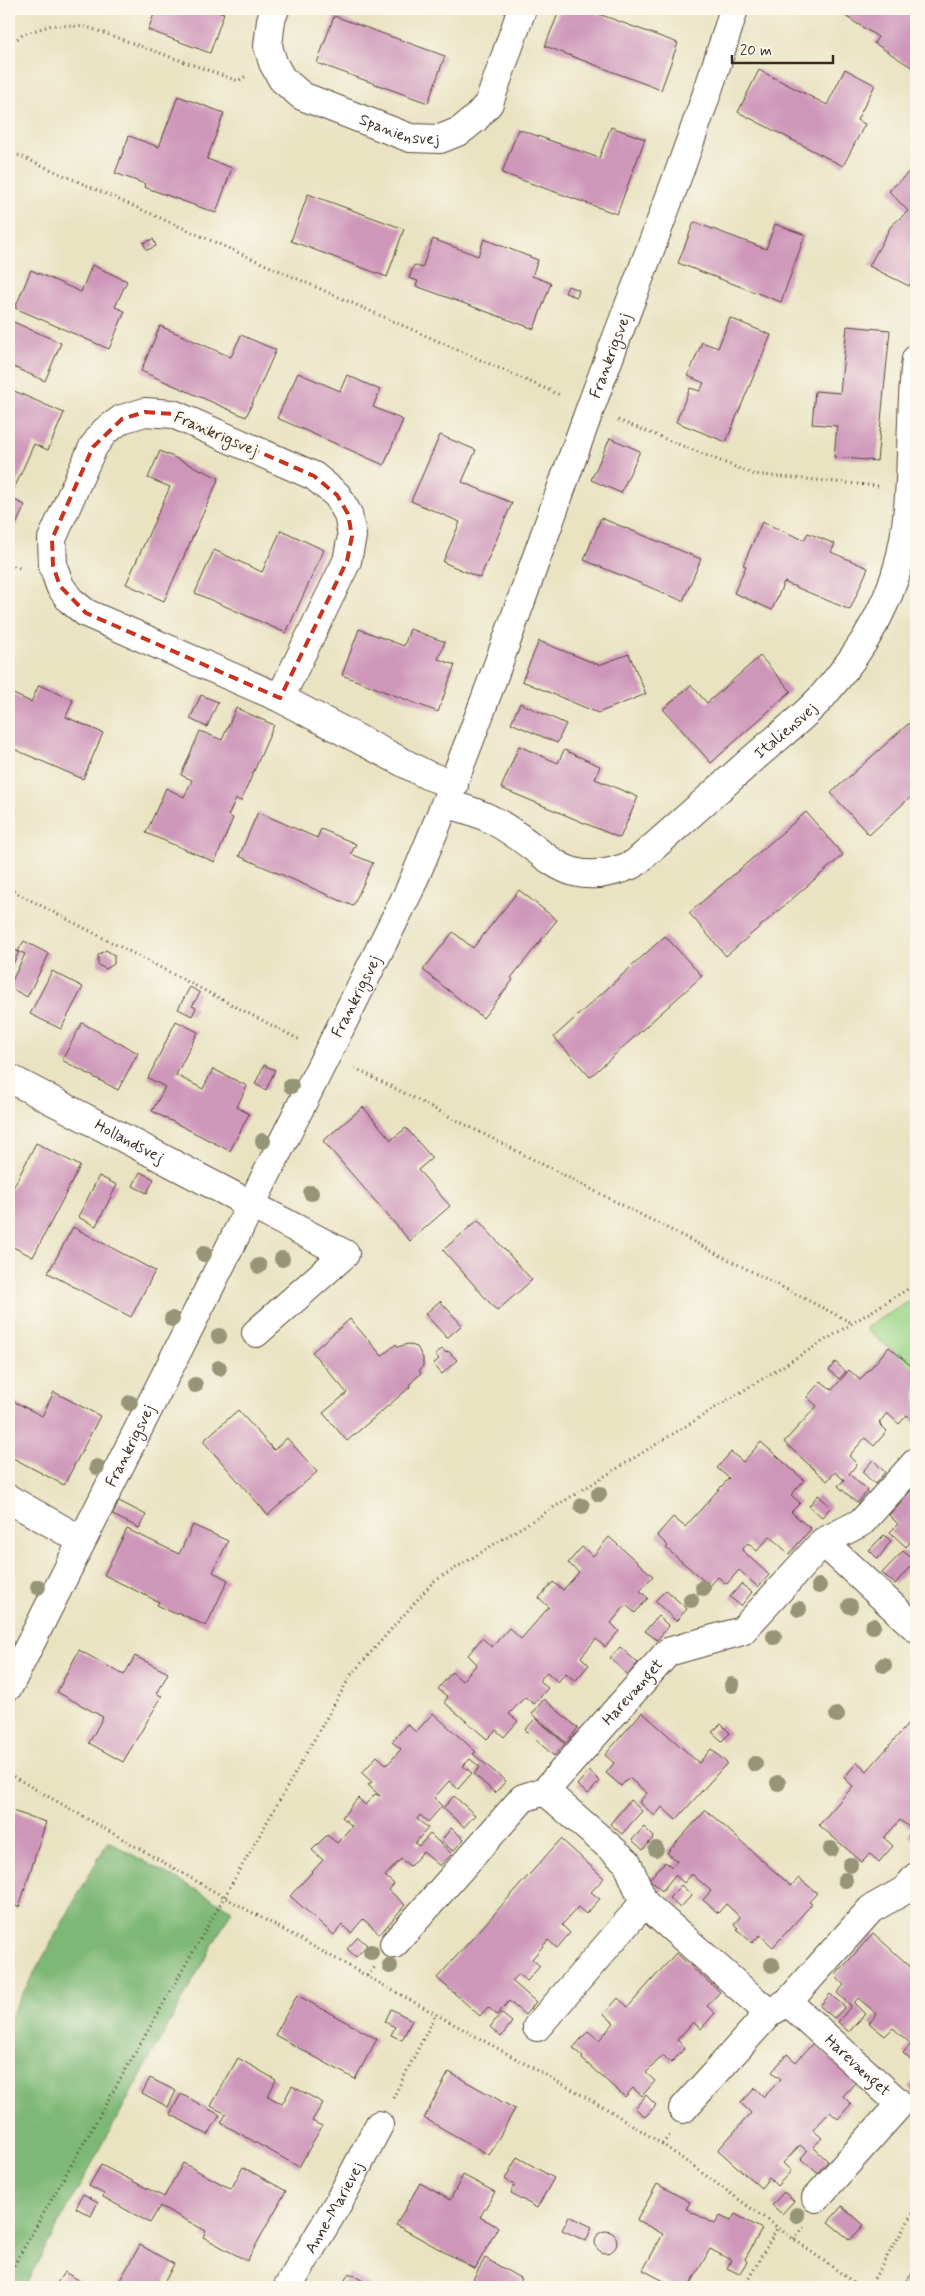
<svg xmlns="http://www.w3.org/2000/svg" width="925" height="2296" font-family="Mynerve,sans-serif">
  <rect width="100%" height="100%" fill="#fbf7ec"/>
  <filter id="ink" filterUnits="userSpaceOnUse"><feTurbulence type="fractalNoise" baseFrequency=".02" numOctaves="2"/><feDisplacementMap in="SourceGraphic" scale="10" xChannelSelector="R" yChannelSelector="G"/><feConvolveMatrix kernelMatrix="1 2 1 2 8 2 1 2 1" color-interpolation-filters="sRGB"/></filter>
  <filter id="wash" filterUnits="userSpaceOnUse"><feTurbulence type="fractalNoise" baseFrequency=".0096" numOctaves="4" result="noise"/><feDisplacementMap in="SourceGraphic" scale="20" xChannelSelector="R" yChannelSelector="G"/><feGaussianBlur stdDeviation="1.12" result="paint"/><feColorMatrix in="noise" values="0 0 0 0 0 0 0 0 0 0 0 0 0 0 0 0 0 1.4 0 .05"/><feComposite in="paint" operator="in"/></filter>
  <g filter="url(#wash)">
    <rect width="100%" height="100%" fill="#e9e3c2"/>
    <polygon fill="#9dd78a" stroke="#6c8054" points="916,1297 916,1371 865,1328"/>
    <polygon fill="#7eb876" stroke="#5c714a" points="108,1841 232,1910 24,2287 9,2287 9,2018"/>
    <g id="blocks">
      <g fill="#ce97b9">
        <polygon points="156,9 212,9 224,13 210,53 148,30"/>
        <polygon points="560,9 585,9 678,43 661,90 545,46"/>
        <polygon points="845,9 916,9 916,70 874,43 878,37 842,14"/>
        <polygon points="334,16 445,56 428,103 317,63"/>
        <polygon points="845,69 875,85 857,120 865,124 843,166 738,112 759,70 827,105"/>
        <polygon points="178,96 224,113 207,159 232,168 216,213 144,187 145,184 115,173 129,136 159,147"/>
        <polygon points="611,127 645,139 617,214 502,173 518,129 599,158"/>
        <polygon points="916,165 916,272 909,286 869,266 891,226 908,211 889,191"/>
        <polygon points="308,194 404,229 387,277 291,241"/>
        <polygon points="694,222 766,249 775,224 805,235 781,302 678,263"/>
        <polygon points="153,239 156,246 147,250 143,243"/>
        <polygon points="433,239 478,256 484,239 538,260 532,276 551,283 534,329 416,286 418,281 409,278 414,265 422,268"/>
        <polygon points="92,265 127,281 115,307 125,311 109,349 15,308 31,270 81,292"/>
        <polygon points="568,286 579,290 577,297 565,293"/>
        <polygon points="730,318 771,335 726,442 676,422 690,388 700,391 704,383 688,376 702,342 718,348"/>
        <polygon points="9,320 61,343 45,381 9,365"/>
        <polygon points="160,326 231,357 241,335 276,350 246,417 141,371"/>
        <polygon points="847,326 890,330 877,461 834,457 837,426 812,424 815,391 840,393"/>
        <polygon points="298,373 340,391 347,375 380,390 373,407 403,420 384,465 277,418"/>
        <polygon points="12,390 64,413 48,450 34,444 10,498 25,505 11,536 9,535 9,396"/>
        <polygon points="440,435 476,450 462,482 512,503 480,578 443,562 460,522 411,501"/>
        <polygon points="610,438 640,451 621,493 591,480"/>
        <polygon points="160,451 219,478 164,601 126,584 170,487 148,478"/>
        <polygon points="601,518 701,559 683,601 584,560"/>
        <polygon points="762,522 804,540 808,533 835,544 831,552 868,568 850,610 784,582 772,610 734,593 746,566 743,565"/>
        <polygon points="281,530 324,550 286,633 195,593 214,550 262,572"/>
        <polygon points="359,629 404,646 410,629 445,642 438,659 455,665 438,712 342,675"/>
        <polygon points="539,641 599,665 629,654 646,694 598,713 522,681"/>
        <polygon points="760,656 791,691 711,763 663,709 691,685 707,703"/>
        <polygon points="39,685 73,700 66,717 103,733 83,779 9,747 9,692 31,702"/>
        <polygon points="201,695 218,702 207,727 190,719"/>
        <polygon points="520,703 566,724 557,743 511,723"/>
        <polygon points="236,708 274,725 241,801 236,799 228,816 233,818 215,862 146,833 166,788 184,797 192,780 181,775 200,731 222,740"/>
        <polygon points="916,717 916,792 869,835 831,793"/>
        <polygon points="519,746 558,763 564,750 600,766 595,779 638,797 620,838 501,788"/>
        <polygon points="258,812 317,838 321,829 356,844 351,854 373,863 353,906 239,856"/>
        <polygon points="806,812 843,855 726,956 689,913"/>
        <polygon points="519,890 557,920 511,978 513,980 483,1018 423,970 453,932 473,948"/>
        <polygon points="665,936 702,976 590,1077 554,1037"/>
        <polygon points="24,941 49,954 27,997 9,987 25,954 18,951"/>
        <polygon points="9,947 19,952 9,971"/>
        <polygon points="106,950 114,955 114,964 106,969 98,965 98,955"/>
        <polygon points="52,971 83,987 61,1029 30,1014"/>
        <polygon points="190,987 200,993 192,1006 196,1008 192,1016 178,1009"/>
        <polygon points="176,1021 198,1032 176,1075 203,1089 213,1069 247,1086 237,1107 249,1114 230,1151 152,1111 165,1087 148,1078"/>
        <polygon points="82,1023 138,1053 118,1090 62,1060"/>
        <polygon points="264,1065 275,1070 266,1090 255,1084"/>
        <polygon points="363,1107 391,1140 406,1128 432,1158 418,1170 450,1206 410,1241 323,1141"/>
        <polygon points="36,1143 80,1166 33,1257 9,1245 9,1188 12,1190"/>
        <polygon points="140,1172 154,1179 147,1193 133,1186"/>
        <polygon points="99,1176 117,1185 96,1226 78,1217"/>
        <polygon points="478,1220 532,1280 497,1311 443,1250"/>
        <polygon points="73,1227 155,1271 131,1317 48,1273"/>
        <polygon points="440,1301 462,1325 447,1338 425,1314"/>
        <polygon points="350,1319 382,1356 396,1344 398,1347 408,1344 417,1347 423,1358 423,1366 419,1371 421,1373 409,1385 410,1387 347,1441 323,1413 347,1393 312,1352"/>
        <polygon points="889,1347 916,1370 916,1421 915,1423 907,1415 899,1424 887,1413 879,1423 887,1431 874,1446 865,1438 849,1456 857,1464 849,1474 868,1491 857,1503 838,1486 844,1480 835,1472 827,1481 784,1442 817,1406 807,1397 821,1381 832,1390 849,1370 860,1380"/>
        <polygon points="442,1349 446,1353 448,1351 457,1360 442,1374 433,1364 439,1359 435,1355"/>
        <polygon points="835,1362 846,1372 839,1379 829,1370"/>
        <polygon points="54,1392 100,1416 64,1485 9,1456 9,1399 42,1416"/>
        <polygon points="238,1410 274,1450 287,1438 317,1472 268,1515 203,1441"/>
        <polygon points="761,1442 804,1480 791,1495 800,1503 791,1512 811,1529 789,1554 770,1536 757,1551 748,1543 742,1550 769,1575 758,1587 739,1570 727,1584 718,1577 710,1586 666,1548 668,1546 657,1535 673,1517 685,1527 729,1478 717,1468 731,1452 743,1462"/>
        <polygon points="873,1460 885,1472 875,1484 862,1472"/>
        <polygon points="916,1485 916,1539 914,1538 906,1547 890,1532 898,1524 889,1515"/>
        <polygon points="818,1495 831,1507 822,1517 809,1506"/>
        <polygon points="119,1501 146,1515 139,1528 113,1515"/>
        <polygon points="193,1525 228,1541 213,1572 228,1580 206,1626 177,1612 176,1614 157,1605 159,1602 104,1575 127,1529 179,1554"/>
        <polygon points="884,1535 891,1541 878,1559 869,1550"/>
        <polygon points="609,1537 653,1576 640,1591 648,1598 635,1613 626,1605 611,1623 619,1631 605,1647 596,1639 581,1657 589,1665 575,1681 566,1673 558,1682 547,1672 539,1681 548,1688 534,1704 525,1697 509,1714 518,1721 504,1737 496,1730 487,1739 444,1702 448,1697 438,1689 452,1672 462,1681 477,1664 468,1655 482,1638 492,1647 509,1628 521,1639 549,1607 539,1598 553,1582 563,1590 579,1572 568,1563 582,1547 593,1556"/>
        <polygon points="903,1551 915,1561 895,1584 882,1573"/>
        <polygon points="741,1584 752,1592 741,1606 730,1597"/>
        <polygon points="666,1590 687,1609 676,1621 655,1601"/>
        <polygon points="658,1616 669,1626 657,1640 645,1631"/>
        <polygon points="620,1647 638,1663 628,1675 610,1658"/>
        <polygon points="79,1650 124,1675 135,1656 168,1673 157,1694 162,1696 123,1762 89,1743 103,1717 57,1692"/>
        <polygon points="544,1699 578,1728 566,1743 532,1714"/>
        <polygon points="642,1712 699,1763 711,1749 727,1763 676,1820 662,1807 655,1816 639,1802 647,1793 629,1778 621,1786 606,1773 614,1763 605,1755"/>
        <polygon points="433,1713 476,1752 473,1754 506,1781 495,1793 474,1774 480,1767 470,1759 463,1766 472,1773 458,1789 449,1781 434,1798 442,1806 428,1822 420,1815 417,1819 428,1828 415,1843 419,1846 430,1834 452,1854 440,1866 423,1852 410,1866 401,1859 385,1876 394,1884 389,1890 405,1905 380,1934 363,1919 351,1933 342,1925 334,1935 290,1896 323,1860 312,1850 327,1835 337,1843 352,1826 342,1817 358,1798 365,1805 375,1794 380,1796 368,1785 372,1782 362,1773 377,1756 387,1765 401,1749 392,1742 407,1724 416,1732"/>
        <polygon points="916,1715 916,1802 915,1804 916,1819 909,1827 900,1820 884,1838 893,1846 879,1862 870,1854 862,1862 819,1825 853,1786 844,1778 857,1762 867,1771"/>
        <polygon points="536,1718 565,1744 554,1756 525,1730"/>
        <polygon points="721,1724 730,1733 722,1741 712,1732"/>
        <polygon points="589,1771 600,1781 588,1794 577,1785"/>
        <polygon points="454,1796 475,1815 464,1827 443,1808"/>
        <polygon points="630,1800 642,1811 622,1834 610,1824"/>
        <polygon points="9,1810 46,1822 19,1907 14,1906 9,1920"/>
        <polygon points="706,1810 791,1886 799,1878 817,1893 809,1902 812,1904 773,1947 760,1935 752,1943 737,1929 738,1928 734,1924 740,1917 726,1904 718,1913 703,1900 711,1891 692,1874 684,1883 675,1875 662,1891 649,1879 665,1862 672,1867 677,1861 667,1853"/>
        <polygon points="916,1826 916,1843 908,1835"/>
        <polygon points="644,1827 654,1837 643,1850 632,1840"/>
        <polygon points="451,1828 464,1839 453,1851 441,1841"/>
        <polygon points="561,1839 604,1878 591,1892 600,1899 586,1914 578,1907 562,1925 570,1933 557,1948 548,1940 532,1959 540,1966 527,1981 519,1974 512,1981 536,2002 525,2015 509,2001 497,2015 488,2007 480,2016 437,1978"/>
        <polygon points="681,1885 692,1895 680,1908 669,1898"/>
        <polygon points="873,1933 916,1972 916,2065 903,2053 911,2044 893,2028 885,2036 869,2023 877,2014 858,1998 854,2003 865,2014 849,2032 838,2022 851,2006 837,1993 844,1985 835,1976"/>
        <polygon points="358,1937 367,1945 356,1957 347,1949"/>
        <polygon points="676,1953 720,1992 707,2006 715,2013 701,2029 693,2022 677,2040 685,2048 671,2063 663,2055 646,2073 655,2081 642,2096 633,2088 625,2097 582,2059 583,2057 573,2048 588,2031 599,2040 614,2023 604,2014 618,1998 628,2007"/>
        <polygon points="830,1994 845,2007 834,2018 820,2006"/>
        <polygon points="297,1995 377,2039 355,2079 275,2035"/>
        <polygon points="391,2009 412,2020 402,2040 391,2035 395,2027 385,2022"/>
        <polygon points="501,2013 512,2022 501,2037 490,2027"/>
        <polygon points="813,2043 856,2082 843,2096 851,2104 838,2119 830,2112 813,2130 822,2138 813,2147 828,2161 817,2173 801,2158 807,2151 800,2145 783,2163 791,2171 777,2186 769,2178 761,2188 718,2150 751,2113 741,2103 755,2088 764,2097 781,2079 772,2072 787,2054 796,2062"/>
        <polygon points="238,2058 276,2080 268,2096 282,2104 292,2086 323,2103 312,2121 322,2126 299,2167 221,2123 226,2114 211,2106"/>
        <polygon points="449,2072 515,2109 489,2155 424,2118"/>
        <polygon points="150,2078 176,2091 168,2107 142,2093"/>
        <polygon points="916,2079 916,2093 909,2087"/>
        <polygon points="181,2094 220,2115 208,2135 170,2114"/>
        <polygon points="646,2095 656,2105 645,2117 635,2108"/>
        <polygon points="517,2157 554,2178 537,2208 511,2193 515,2185 505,2179"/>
        <polygon points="183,2163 231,2189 243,2167 286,2191 247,2261 203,2237 206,2231 160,2206 150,2223 103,2197 104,2194 89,2186 101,2165 164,2197"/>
        <polygon points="463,2175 495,2192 480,2217 498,2227 475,2269 396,2225 420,2183 450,2200"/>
        <polygon points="657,2184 690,2202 686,2209 715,2224 720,2216 731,2221 735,2214 762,2229 745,2259 747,2262 739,2274 727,2268 731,2260 710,2249 689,2287 675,2287 643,2270 663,2234 637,2220"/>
        <polygon points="784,2192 794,2201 782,2214 772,2205"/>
        <polygon points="83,2194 98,2202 91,2216 76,2208"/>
        <polygon points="842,2206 864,2225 850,2240 828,2222"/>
        <polygon points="569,2216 592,2227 586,2241 562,2230"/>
        <circle cx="606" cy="2242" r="11"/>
        <polygon points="140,2245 174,2264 164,2283 172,2287 116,2287"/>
        <polygon points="485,2258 522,2279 517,2287 469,2286"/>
        <polygon points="64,2272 92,2287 55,2287"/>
        <polygon points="349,2273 374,2287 341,2287"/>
        <polygon points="912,2273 916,2277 916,2287 905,2287 902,2285"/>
      </g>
    </g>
  </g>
  <g filter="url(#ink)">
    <use href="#blocks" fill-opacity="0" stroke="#554637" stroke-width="1"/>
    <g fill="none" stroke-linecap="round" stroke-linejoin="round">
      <defs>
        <g id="minor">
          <path id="s1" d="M275 9 271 20 268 46 273 63 282 79 302 96 410 138 440 139 460 131 475 119 489 103 522 9"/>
          <polyline points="280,698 347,561 352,536 348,514 337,495 314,476 173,414 145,412 122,419 105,431 93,447 52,539 53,566 60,586 70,600 86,613 280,698 427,775 454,785"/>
          <path id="s2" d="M447 804C463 808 480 813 494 821 549 850 563 895 634 864 672 831 710 797 747 764 771 742 799 722 821 698 860 654 895 599 904 539 914 480 909 419 916 359"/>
          <path id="s3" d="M9 1078 345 1254 256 1333"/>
          <polyline points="9,1499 81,1540"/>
          <polyline points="823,1542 916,1628"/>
          <path id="s4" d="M9 1686 409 891C477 733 531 570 590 409 639 276 693 145 734 9"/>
          <polyline points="545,1791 627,1862 644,1903 769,2013"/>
          <path id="s5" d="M394 1944 523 1798 545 1791 668 1652 742 1631 823 1542 862 1522 916 1462"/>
          <path id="s6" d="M788 2002 900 2104 816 2198"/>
          <polyline points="537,2027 644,1903"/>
          <polyline points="683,2109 769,2013 788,2002 871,1909 905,1890 916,1877"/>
          <path id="s7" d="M288 2287 338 2203 379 2125"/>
        </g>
      </defs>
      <use href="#minor" stroke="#554637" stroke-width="30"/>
      <g stroke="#554637" stroke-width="3" stroke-dasharray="1 4" stroke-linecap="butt">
        <polyline points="9,44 24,34 52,25 87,27 238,81 246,76"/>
        <polyline points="9,151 562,396"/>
        <polyline points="618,420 753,474 878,486"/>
        <polyline points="9,564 22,569"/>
        <polyline points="9,889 300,1040"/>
        <polyline points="355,1068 852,1323"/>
        <polyline points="9,1774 224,1897 609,2110 662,2144 860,2287"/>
        <polyline points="367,1976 375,1967"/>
        <polyline points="393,2098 436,2014"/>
        <polyline points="662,2144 670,2135"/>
        <polyline points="794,2239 805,2226"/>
        <polyline points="9,2274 351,1675 433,1582 916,1284"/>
        <polyline points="744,2287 778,2227"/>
        <polyline points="869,2287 916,2208"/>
      </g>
      <use href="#minor" stroke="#fff" stroke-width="28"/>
    </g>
    <g fill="#979577">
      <circle cx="291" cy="1086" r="8"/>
      <circle cx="263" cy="1141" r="8"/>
      <circle cx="311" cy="1193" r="8"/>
      <circle cx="204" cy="1254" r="8"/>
      <circle cx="282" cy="1259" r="8"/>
      <circle cx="259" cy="1266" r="8"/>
      <circle cx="172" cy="1319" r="8"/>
      <circle cx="219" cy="1336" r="8"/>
      <circle cx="219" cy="1368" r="8"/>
      <circle cx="195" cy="1385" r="8"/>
      <circle cx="130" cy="1403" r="8"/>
      <circle cx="97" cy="1467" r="8"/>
      <circle cx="599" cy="1494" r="8"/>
      <circle cx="582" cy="1506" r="8"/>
      <circle cx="819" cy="1586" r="8"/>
      <circle cx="38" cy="1587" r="8"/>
      <circle cx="703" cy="1588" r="8"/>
      <circle cx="691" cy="1600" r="8"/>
      <circle cx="850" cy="1606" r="8"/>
      <circle cx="799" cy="1609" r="8"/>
      <circle cx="873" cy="1626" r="8"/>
      <circle cx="774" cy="1637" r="8"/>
      <circle cx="884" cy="1665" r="8"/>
      <circle cx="732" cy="1685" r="8"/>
      <circle cx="837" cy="1715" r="8"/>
      <circle cx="755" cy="1764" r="8"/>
      <circle cx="778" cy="1783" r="8"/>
      <circle cx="656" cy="1849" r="8"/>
      <circle cx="831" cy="1849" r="8"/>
      <circle cx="850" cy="1865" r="8"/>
      <circle cx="845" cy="1880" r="8"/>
      <circle cx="371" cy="1952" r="8"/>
      <circle cx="772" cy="1965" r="8"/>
      <circle cx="390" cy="1966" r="8"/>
      <circle cx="797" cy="2215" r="8"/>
    </g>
  </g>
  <path fill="none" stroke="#c8321e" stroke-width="4" stroke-dasharray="10 6" stroke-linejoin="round" d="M145 412 173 414 314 476 337 495 348 514 352 536 347 561 280 698 86 613 60 586 53 566 52 539 93 447 122 419Z"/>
  <g text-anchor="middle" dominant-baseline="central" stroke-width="5" stroke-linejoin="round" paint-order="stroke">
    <g font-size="16" fill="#3b2a1e" stroke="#fbf7ec">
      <text stroke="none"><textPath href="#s1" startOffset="204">Spaniensvej</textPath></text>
      <text stroke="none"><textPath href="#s4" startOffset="1462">Frankrigsvej</textPath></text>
      <text transform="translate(216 434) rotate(23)">Frankrigsvej</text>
      <text stroke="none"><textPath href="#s2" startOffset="409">Italiensvej</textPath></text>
      <text stroke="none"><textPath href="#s4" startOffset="772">Frankrigsvej</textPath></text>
      <text stroke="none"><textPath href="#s3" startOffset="136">Hollandsvej</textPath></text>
      <text stroke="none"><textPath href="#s4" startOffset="269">Frankrigsvej</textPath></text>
      <text stroke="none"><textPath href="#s5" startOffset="350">Harevænget</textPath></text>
      <text stroke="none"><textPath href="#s6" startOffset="94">Harevænget</textPath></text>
      <text stroke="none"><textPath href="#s7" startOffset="92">Anne-Marievej</textPath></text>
    </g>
  </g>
  <rect width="925" height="2296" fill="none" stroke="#fbf7ec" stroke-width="30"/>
  <path d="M732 55v8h101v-8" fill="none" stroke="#3b2a1e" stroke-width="2.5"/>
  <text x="740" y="55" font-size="15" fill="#3b2a1e" stroke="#fbf7ec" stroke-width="4" paint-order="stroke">20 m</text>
</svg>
